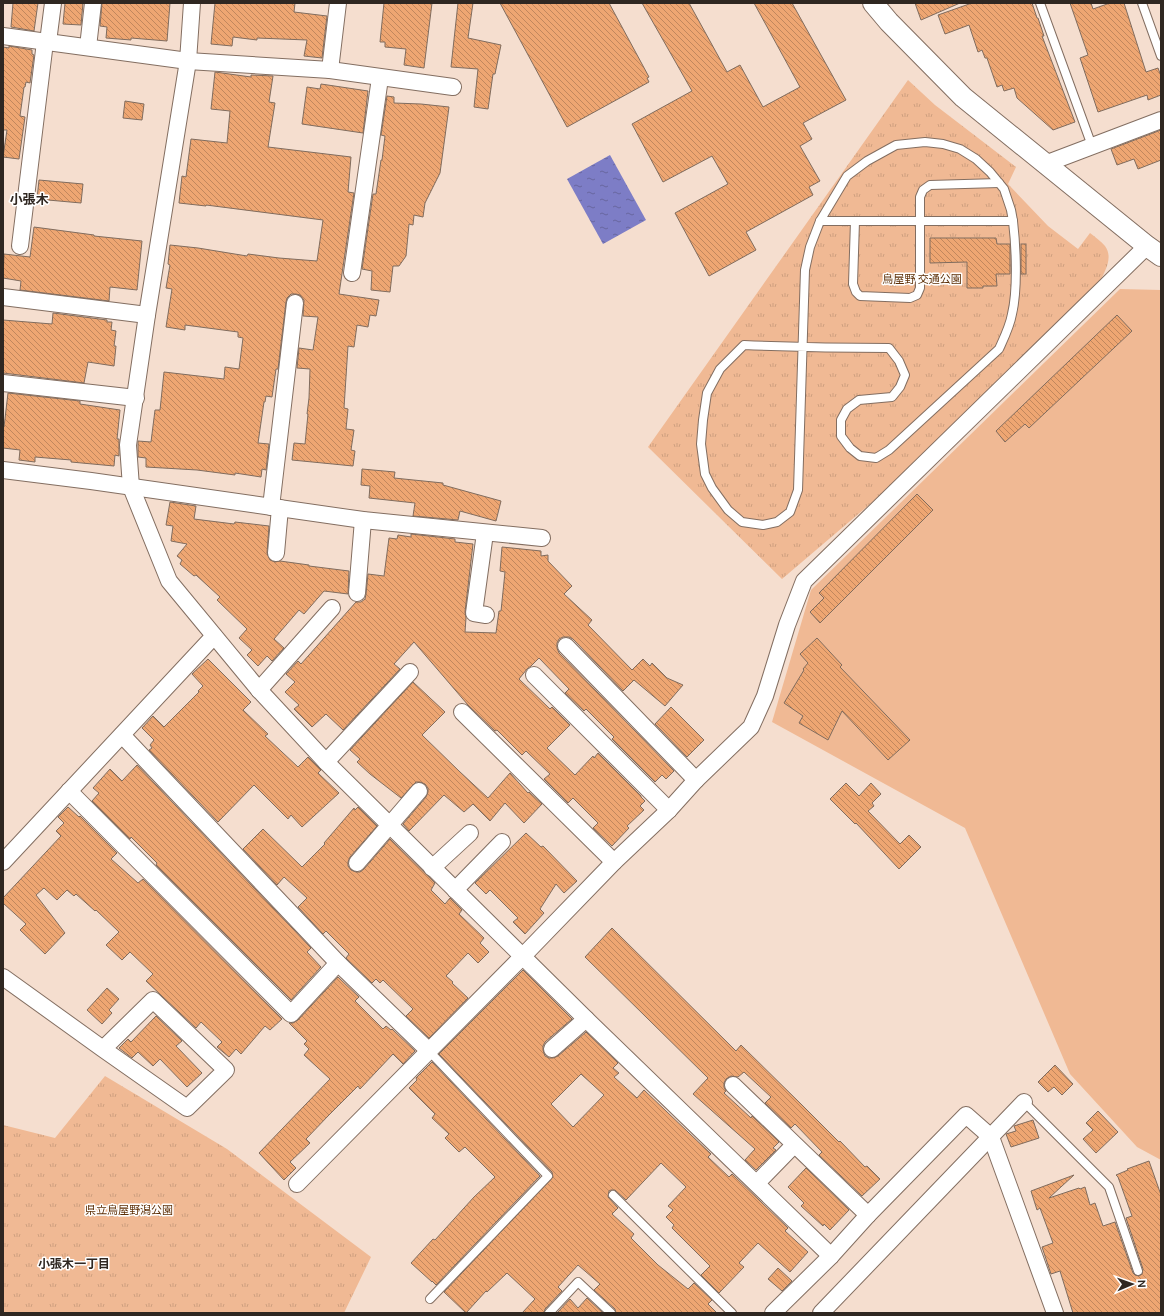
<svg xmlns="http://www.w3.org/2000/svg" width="1164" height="1316" font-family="Ubuntu,'Noto Sans JP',sans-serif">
  <defs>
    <pattern id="park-tufts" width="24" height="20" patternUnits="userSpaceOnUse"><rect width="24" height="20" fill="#f0b994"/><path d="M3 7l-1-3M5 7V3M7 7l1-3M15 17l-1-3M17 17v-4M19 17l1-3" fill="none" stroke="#ce9f7f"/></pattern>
    <pattern id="water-ripples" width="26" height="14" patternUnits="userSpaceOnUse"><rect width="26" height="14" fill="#7d7dc6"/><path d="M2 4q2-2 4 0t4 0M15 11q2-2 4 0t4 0" fill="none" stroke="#6766a0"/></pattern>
    <pattern id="building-back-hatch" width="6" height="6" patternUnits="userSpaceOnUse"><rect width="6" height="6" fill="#eea672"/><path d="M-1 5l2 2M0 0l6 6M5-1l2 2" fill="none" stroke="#c1875d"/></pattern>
  </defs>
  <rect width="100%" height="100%" fill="#f5decf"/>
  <g fill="url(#park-tufts)">
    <path d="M908 80 935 105 1016 167 1008 184 1048 226 1078 249 1090 233C1095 237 1101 241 1105 246 1114 258 1104 273 1098 285L876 499 782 579 648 447Z"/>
    <polygon points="105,1076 227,1149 371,1257 344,1313 3,1312 3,1125 55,1138"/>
  </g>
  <polygon fill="#f0b994" points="1120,289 1161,290 1161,1160 1137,1147 1070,1074 965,828 772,722 811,590"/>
  <polygon fill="url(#water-ripples)" points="610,155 646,220 603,244 567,179"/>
  <g fill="url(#building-back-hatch)" stroke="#806c5e" fill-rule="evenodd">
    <polygon points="13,3 38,3 34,31 11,27"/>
    <polygon points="65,3 83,3 81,25 63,24"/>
    <polygon points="102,3 170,3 167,41 131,38 131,40 106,38 107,27 100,26"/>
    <polygon points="215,3 295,3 294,12 327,16 322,58 304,56 307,40 257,38 257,40 233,37 232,46 211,44"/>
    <polygon points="384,3 432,3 424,68 404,65 406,49 385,47 385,42 380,42"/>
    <polygon points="458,3 473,3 468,38 501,45 495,74 493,74 488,109 474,107 478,69 451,67"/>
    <polygon points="500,3 609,3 649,77 647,78 649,82 567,127"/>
    <polygon points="642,3 689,3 727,72 740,65 763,107 800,87 754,3 792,3 846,100 803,123 812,139 800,146 820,181 809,187 813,195 746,232 756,250 709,276 675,213 728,184 712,156 663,182 632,124 692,91"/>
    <polygon points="915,3 960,3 921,20"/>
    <polygon points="972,3 1032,3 1037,18 1038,18 1044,36 1042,36 1075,122 1053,130 1017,98 1014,88 1004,91 1002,85 997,87 987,58 985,58 982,50 978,52 969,25 945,34 938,15"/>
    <polygon points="1070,3 1091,3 1093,9 1110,3 1124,3 1146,72 1158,68 1161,76 1161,95 1148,100 1147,95 1098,112 1080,58 1088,55"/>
    <polygon points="9,46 32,50 32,54 34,55 30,83 26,82 25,87 24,87 20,116 25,117 19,159 3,157 7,130 3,130 3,47 9,48"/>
    <polygon points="215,72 251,77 251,75 273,76 269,102 275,103 268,147 351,157 348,192 354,193 339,294 379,300 376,316 370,315 368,327 357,325 354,347 348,346 344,408 348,409 346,429 354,430 351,450 355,451 353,466 292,460 294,443 305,444 308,414 307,414 309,398 310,369 297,368 299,348 313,350 318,317 303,316 304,300 300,295 296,294 291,294 287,298 286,302 278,369 276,369 272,397 266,396 265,402 264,402 258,443 269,444 266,470 262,469 261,477 235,473 235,475 197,470 146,467 146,458 138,457 138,441 151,442 155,410 160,410 164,372 224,379 225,367 239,369 243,338 238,337 238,332 185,325 185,330 166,327 172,289 166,288 170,265 168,264 170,245 198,248 247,256 248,254 279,258 317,261 323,220 206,205 206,206 179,203 182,176 186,177 191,139 227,143 230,111 211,109"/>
    <polygon points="321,84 368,91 363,133 302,124 307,87 320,89"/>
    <polygon points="387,96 394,97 394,103 421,104 449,107 440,173 425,203 423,217 414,215 413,225 409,224 406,256 399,266 393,266 390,292 371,290 372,271 362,269 373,194 376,194 381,160 382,160 385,136 381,135"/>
    <polygon points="125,101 144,104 142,120 123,118"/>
    <polygon points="1161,130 1161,160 1138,169 1134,159 1117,165 1111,149"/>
    <polygon points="39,180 83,184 81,203 37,199"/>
    <polygon points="34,227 94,235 94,236 142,241 137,290 110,287 109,301 20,290 21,281 3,278 4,254 30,257"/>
    <polygon points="930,238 996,238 997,244 1010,244 1010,274 996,274 997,286 983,286 983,288 967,288 967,262 930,263"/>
    <rect x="1021" y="244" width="5" height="30"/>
    <polygon points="53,313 107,320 107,322 112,322 111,330 116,331 114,346 116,346 114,366 88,362 84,383 3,373 3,320 52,324"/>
    <polygon points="1117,315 1132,331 1029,428 1025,424 1005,442 996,431"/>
    <polygon points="8,393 80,401 80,404 120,410 117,439 119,439 119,456 115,455 114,466 71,462 71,460 35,457 35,462 19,460 20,450 3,448 3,426 4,427"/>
    <polygon points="362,469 395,472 394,478 443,483 443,485 501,501 496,521 460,511 458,520 413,516 415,503 369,498 370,486 361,485"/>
    <polygon points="917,494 933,510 820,623 810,612 824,598 819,593"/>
    <polygon points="170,502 196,506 194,519 234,524 235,522 269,526 267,553 270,560 275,562 280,561 309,565 309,566 349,571 348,594 324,591 304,614 299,610 274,639 284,648 272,661 267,656 258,666 247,655 252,650 239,638 247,629 217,600 220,597 196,575 194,576 180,564 182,560 177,556 187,544 171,541 173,526 166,525"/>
    <polygon points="411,534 455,539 455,542 473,544 465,612 466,618 465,632 496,633 499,611 501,611 504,582 505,572 500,571 502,547 541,551 541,556 548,555 548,561 572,586 564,594 592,620 588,625 632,670 643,659 650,666 652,663 667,678 683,685 665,706 634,680 623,691 573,639 569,637 563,637 559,639 557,643 557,648 559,653 674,771 666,779 662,775 655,782 612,739 614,737 586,709 584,711 565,693 569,689 539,658 531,666 527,669 519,679 550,709 552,707 570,725 547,748 575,775 593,756 594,758 598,753 641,796 641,797 645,801 640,806 644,810 627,826 629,828 612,846 593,828 598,823 573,798 568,803 544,779 550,774 526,751 522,755 497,730 495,731 468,705 414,642 394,664 400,669 343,730 326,714 312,727 294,709 299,705 285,692 295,682 286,674 298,661 301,664 356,602 361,602 365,599 366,594 368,574 384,576 389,538 397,539 398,535 411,537"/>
    <polygon points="817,638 842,665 840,667 910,740 888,760 842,711 828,740 799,723 803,716 784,703 804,670 803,669 808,663 800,654"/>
    <polygon points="208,659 251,702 243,710 268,734 265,736 298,767 308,757 321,770 318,773 339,793 302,827 291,815 288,819 254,785 218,822 149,750 152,748 150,745 154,740 142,728 153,716 164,727 199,692 198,691 203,686 192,674"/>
    <polygon points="413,682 445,712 422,735 459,771 488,798 510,773 528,793 529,792 542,804 524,823 505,803 490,821 473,804 464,812 444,795 409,831 403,824 426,797 428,792 428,788 425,784 420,782 416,782 401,798 370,774 357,762 360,759 350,750"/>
    <polygon points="671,707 704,740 687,757 655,724"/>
    <polygon points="137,765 311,948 307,952 321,967 291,1000 156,865 157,863 131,837 130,839 92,801 99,793 93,788 110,769 122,781"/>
    <polygon points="846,783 859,796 871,783 881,794 872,803 874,806 868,811 900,844 909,835 921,847 899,869 856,823 855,824 830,799"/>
    <polygon points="68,807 79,817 80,816 117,853 111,859 138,883 143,879 282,1019 270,1030 265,1026 241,1054 236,1049 229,1057 217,1047 222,1042 201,1022 196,1028 146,981 153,974 130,952 122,960 106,945 119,932 96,910 95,911 76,894 74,896 67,890 57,900 44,888 36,895 65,933 45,954 20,930 26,924 3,903 3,898 61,836 56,831 64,823 58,817"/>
    <polygon points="358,807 377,826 350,857 348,862 348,866 351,870 356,872 360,872 364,869 390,839 435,883 431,890 445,904 450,898 462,910 459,914 484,938 480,943 489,952 478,963 468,953 446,976 453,982 452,983 468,998 429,1038 406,1016 413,1009 383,980 380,983 376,979 372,983 346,958 349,954 326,931 323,934 298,907 307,898 284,877 277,885 243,849 263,829 302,867 325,844 324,843 354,808 355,810"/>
    <polygon points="526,833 541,847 543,846 577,881 564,893 556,884 540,909 544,913 525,934 513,922 518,918 490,890 486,894 475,883"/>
    <polygon points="612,928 736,1051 741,1045 802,1105 839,1142 840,1141 865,1167 867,1166 880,1179 862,1196 819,1155 822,1152 795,1124 791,1128 765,1103 771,1097 744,1072 738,1077 731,1076 726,1079 724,1083 724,1087 726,1091 724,1093 751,1118 752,1116 779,1142 773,1148 776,1150 756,1170 745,1160 755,1149 693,1094 708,1078 585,957"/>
    <path d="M523 970 572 1019 545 1042 543 1046V1050L545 1056 549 1058H553L558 1056 586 1032 618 1063 613 1068 619 1073 614 1077 637 1098 644 1090 711 1154 708 1157 729 1177 732 1174 788 1228 785 1231 808 1252 790 1272 758 1243 739 1263 744 1267 719 1293 701 1275 710 1266 672 1228 674 1225 666 1217 673 1210 668 1206 686 1187 661 1163 626 1200 615 1190H611L609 1191 608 1197 618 1208 612 1214 634 1234 631 1238 658 1265 688 1289 694 1283 712 1300 708 1304 717 1313H616L615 1309 594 1290 600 1284 578 1265 558 1287 562 1291 545 1309 544 1313H522L535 1299 507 1273 487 1292 486 1291 466 1313 444 1292 553 1177 552 1172 439 1054ZM581 1074 604 1095 573 1127 551 1104Z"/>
    <polygon points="338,977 359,997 355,1001 383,1029 386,1026 391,1030 392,1029 415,1051 403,1064 393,1054 360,1089 358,1086 328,1116 306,1139 310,1143 290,1162 296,1168 284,1180 259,1153 330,1079 304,1055 309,1049 304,1044 307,1041 289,1023 293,1023 298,1020"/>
    <polygon points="107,988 119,999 109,1010 112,1013 102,1024 87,1010"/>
    <polygon points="156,1016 182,1041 176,1046 202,1073 187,1087 160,1059 153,1066 138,1052 132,1058 119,1048 128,1039 131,1042"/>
    <polygon points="432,1062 540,1176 436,1285 432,1281 432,1282 411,1263 433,1239 435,1240 474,1197 495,1177 465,1147 459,1152 445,1138 449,1134 432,1118 435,1114 409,1088 417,1080 416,1078"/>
    <polygon points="1055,1065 1073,1084 1062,1095 1054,1087 1048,1092 1038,1082"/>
    <polygon points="1098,1111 1118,1132 1096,1153 1083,1139 1093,1130 1086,1123"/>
    <polygon points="1033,1120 1039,1138 1011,1147 1006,1134 1016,1131 1014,1126"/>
    <polygon points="1149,1161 1161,1195 1161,1313 1073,1313 1060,1271 1051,1274 1042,1247 1053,1243 1040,1208 1037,1210 1031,1191 1074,1175 1049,1198 1079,1188 1080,1189 1085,1187 1090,1205 1095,1203 1103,1226 1115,1222 1133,1273 1135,1275 1139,1276 1142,1274 1143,1269 1126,1218 1132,1216 1118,1177 1116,1175 1128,1170 1127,1169"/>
    <polygon points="806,1168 849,1210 830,1230 824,1224 823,1226 801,1206 804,1203 788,1187"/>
    <polygon points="778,1268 792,1281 782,1291 768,1279"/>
    <polygon points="587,1298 603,1313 557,1313 570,1299 578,1308"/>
  </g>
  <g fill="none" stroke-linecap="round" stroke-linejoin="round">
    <defs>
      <g id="service">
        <polyline points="1040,3 1092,146"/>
        <polyline points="1142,3 1161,56"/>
        <polyline points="820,221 1013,221"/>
        <polyline points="855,221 853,284 856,292 860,296 910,298 917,295 920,288 920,197 923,190 930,185 999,183"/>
        <path d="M1013 221 1011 210 1004 189 990 172 976 159 960 149 943 144 925 142 896 145 867 161 847 176 820 221 810 247 805 270 798 490 790 512 777 522 763 525 742 522 728 510 712 488 705 474 701 444 703 420 707 393 720 369 744 345C792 347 840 348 889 348L899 361 905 375 900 387 892 397 859 400 847 409 841 420V436L850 448 860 456 876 458 889 450 999 349C1004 338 1010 326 1012 314 1018 289 1016 247 1013 221"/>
        <polyline points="429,1051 548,1176 430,1299"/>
        <polyline points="1024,1102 1109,1187 1138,1271"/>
        <polyline points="613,1195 732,1313"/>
        <polyline points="549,1313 578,1282 611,1313"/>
      </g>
      <g id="minor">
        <polyline points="192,3 188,61 147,315 128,445 131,487 169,581 259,690 326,762 586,1019 831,1256"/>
        <polyline points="3,36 188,61 330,70 453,87"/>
        <polyline points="48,42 53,3"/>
        <polyline points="88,47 93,3"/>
        <polyline points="330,70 338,3"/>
        <polyline points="1045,164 1161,120"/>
        <polyline points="20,246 45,42"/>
        <polyline points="352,273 380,78"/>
        <polyline points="3,297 147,315"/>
        <polyline points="3,383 136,398"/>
        <polyline points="3,470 91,481 363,520 542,538"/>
        <polyline points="271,507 295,303"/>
        <polyline points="485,533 474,613 486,615"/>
        <polyline points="276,553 280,508"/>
        <polyline points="357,593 363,520"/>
        <polyline points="566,646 696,780"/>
        <polyline points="534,675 669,810"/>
        <polyline points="259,690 332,608"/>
        <polyline points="462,712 614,862"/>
        <polyline points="122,735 338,963 429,1051"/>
        <polyline points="326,762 410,672"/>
        <polyline points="69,791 291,1014 338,963"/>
        <polyline points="3,862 214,636"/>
        <polyline points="357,863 419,791"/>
        <polyline points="432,868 470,833"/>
        <polyline points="455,890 502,842"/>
        <polyline points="3,977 103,1049 187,1108 226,1070 153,1000 103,1049"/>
        <polyline points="552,1049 586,1019"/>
        <polyline points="733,1085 868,1215"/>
        <polyline points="757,1183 794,1145"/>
        <polyline points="297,1184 522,957 614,862 669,810 696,780 751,727 765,696 787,625 804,581 1147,246"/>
        <polyline points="773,1313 831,1256 868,1215 966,1115 991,1137 1055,1313"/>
        <polyline points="821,1313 1024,1102"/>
      </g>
      <polyline id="tertiary" points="873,3 889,22 963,97 1147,246 1161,256"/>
    </defs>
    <use href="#service" stroke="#836e61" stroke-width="10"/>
    <use href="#minor" stroke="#836e61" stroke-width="18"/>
    <use href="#tertiary" stroke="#836e61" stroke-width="22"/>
    <use href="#service" stroke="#fff" stroke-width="8"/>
    <use href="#minor" stroke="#fff" stroke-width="16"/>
    <use href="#tertiary" stroke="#fff" stroke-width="20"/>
  </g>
  <g text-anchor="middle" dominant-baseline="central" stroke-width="3" stroke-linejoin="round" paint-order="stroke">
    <g font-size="11" fill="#5d2f06" stroke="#fff">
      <text x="922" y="279">鳥屋野 交通公園</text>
      <text x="129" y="1210">県立鳥屋野潟公園</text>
    </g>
    <g font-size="12" font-weight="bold" fill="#2f2721" stroke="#fff">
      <text x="74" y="1263">小張木一丁目</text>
    </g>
    <g font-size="13" font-weight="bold" fill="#2f2721" stroke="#fff">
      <text x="29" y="199">小張木</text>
    </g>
  </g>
  <rect width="1164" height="1316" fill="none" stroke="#2f2721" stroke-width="8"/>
  <g transform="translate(1132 1284) rotate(88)" stroke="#ffffff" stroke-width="3" paint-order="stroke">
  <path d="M0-3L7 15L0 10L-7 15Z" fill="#2f2721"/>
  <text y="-6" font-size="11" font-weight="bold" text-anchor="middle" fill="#2f2721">N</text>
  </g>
</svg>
